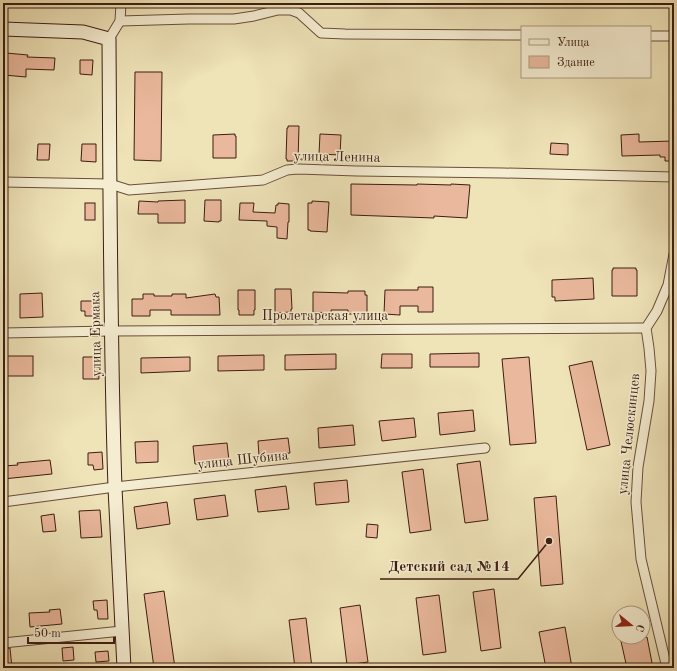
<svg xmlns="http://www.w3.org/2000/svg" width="677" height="671" font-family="'Old Standard TT',serif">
  <rect width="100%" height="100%" fill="#efe3b8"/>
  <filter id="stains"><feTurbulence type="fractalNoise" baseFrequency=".005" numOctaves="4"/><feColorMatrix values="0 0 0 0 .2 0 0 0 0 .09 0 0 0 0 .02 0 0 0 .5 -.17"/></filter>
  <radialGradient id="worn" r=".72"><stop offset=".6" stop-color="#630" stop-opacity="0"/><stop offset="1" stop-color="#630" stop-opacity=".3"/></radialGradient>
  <g fill="#eab89c" stroke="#3d1d11">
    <polygon points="6,53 28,55 27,57 55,58 54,70 26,69 26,77 4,75"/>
    <polygon points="80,60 93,60 92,75 80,74"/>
    <polygon points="135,72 162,72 161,161 134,160"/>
    <polygon points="288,126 299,126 298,161 287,161 287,159 286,159 287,128 288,128"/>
    <polygon points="235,134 235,136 236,136 236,158 213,158 213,135"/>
    <polygon points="320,134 341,135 340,155 319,154"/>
    <polygon points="639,134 639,142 674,141 674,161 665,161 665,157 660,157 660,155 622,156 621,135"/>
    <polygon points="551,143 568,144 568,155 550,154"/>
    <polygon points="38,144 50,144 49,160 37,160"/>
    <polygon points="82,144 96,144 96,162 81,161"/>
    <polygon points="351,184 417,185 417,184 451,185 451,184 470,185 467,218 434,216 434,218 351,215"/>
    <polygon points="185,200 185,223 158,223 158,214 138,214 139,201 158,202 158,201"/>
    <polygon points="205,200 221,200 221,221 219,221 219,222 204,221"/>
    <polygon points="312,201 329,202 327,232 310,231 310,230 308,230 308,203 312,203"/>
    <rect x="85" y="203" width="10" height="17"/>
    <polygon points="240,203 254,203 253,212 275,213 276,205 278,205 278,203 289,204 289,222 288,222 287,239 277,238 277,227 267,226 267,221 239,220"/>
    <polygon points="613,268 636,268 636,270 637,270 637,296 612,296 612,270 613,270"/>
    <polygon points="593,278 594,299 555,301 555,297 552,297 552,280"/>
    <polygon points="418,287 433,287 433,312 418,312 418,306 400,306 400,315 384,314 385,290 418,290"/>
    <polygon points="275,289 291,289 292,309 291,309 291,312 275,313"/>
    <polygon points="238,290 255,290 255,310 254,310 254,315 239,315 239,310 238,310"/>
    <polygon points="348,291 365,291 365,295 367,295 367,314 348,314 348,310 331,310 331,313 313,312 313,292 348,293"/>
    <polygon points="42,293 43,317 20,318 20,294"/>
    <polygon points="143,294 154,294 154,296 172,296 172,294 186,294 186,298 215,294 216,297 219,297 220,315 171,315 171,310 150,310 150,316 132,316 132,299 143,299"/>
    <polygon points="81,301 95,301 96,316 85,316 85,311 81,311"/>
    <polygon points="479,353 479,367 430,367 430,354"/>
    <polygon points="336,354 336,369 285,370 285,355"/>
    <polygon points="382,354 412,354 412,368 381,368"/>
    <polygon points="264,355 264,370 218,371 218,356"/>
    <rect x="3" y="356" width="30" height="20"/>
    <polygon points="83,357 98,357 99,379 83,379"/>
    <polygon points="190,357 190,371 141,373 141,358"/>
    <polygon points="529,357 536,443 510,445 502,359"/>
    <polygon points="592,361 610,445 587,450 569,366"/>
    <polygon points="473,410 475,431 440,435 438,413"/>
    <polygon points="414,418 416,437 382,441 379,421"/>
    <polygon points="353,425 355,445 319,448 318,428"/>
    <polygon points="288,438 290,453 259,456 258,441"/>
    <polygon points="158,441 158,462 136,463 135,442"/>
    <polygon points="227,443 229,461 195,464 193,446"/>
    <polygon points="102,452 103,469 94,470 93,465 88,465 88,453"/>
    <polygon points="50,460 52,474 42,475 3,479 3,466 18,465 17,463"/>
    <polygon points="480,461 488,520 465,523 457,464"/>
    <polygon points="423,469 431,530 410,533 402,472"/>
    <polygon points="347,480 349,502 316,505 314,483"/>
    <polygon points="286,486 289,509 258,512 255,490"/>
    <polygon points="225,495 228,516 197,520 194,499"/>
    <polygon points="556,496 563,584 541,586 534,498"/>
    <polygon points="167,502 170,524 137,529 134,507"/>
    <polygon points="100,510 102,537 81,538 79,511"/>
    <polygon points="54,514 56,531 43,532 41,516"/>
    <polygon points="367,524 378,525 377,538 366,537"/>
    <polygon points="494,589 501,648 481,651 473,592"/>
    <polygon points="164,591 175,668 154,668 144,594"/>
    <polygon points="439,595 446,652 423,655 416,598"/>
    <polygon points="107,600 108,619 98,619 97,610 94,610 93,601"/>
    <polygon points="360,605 368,662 347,665 340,608"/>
    <polygon points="60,609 62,624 30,627 29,613 50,612 49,610"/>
    <polygon points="306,618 312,668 295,668 289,620"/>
    <polygon points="565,627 572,668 546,668 539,632"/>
    <polygon points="620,637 647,637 653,668 627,668"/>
    <polygon points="73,647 74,660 63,661 62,648"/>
    <polygon points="10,648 12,668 3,668 3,649"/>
    <polygon points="108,651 109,661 96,662 95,652"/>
  </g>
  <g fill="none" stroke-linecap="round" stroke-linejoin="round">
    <defs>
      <g id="street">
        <polyline points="120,21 189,19 234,19 254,16 278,10 291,10 299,13 321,33 345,34 522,35"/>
        <polyline points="650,36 674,36"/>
        <polyline points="109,39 120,21 121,3"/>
        <polyline points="3,182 110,184 129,190 263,180 287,170 298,169 357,171 503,173 674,177"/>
        <polyline points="3,333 111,331 646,328"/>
        <polyline points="3,502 115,487 485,448"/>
        <polyline points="3,643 122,631"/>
        <polyline points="667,668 641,559 636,502 638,467 649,401 651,371 649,348 646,328 657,311 668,285 674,254"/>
      </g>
      <path id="secondary" d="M3 29 83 32 109 39C110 189 110 339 115 488 118 548 121 608 124 668"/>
    </defs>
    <use href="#street" stroke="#6a4e3b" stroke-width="11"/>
    <use href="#secondary" stroke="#3d1d11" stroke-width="15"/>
    <use href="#street" stroke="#f5edd1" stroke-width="9"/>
    <use href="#secondary" stroke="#f5edd1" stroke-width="13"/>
  </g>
  <g text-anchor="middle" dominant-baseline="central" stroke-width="3" stroke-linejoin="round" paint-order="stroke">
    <g font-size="14" fill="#3d1d11" stroke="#f5edd1">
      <text transform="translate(337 157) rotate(1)">улица Ленина</text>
      <text x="325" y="316">Пролетарская улица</text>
      <text transform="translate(96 334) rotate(-91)">улица Ермака</text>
      <text transform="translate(629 434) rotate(-84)">улица Челюскинцев</text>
      <text transform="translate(243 460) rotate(-6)">улица Шубина</text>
    </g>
  </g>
  <path fill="none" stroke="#3d1d11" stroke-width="1.5" d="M549 541L518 579H380"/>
  <circle fill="#3d1d11" stroke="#f5edd1" stroke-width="1.5" cx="549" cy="541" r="4"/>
  <g font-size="15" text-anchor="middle" font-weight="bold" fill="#3d1d11" stroke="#f5edd1" stroke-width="3" stroke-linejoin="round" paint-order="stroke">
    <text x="449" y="571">Детский сад №14</text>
  </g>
  <rect width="677" height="671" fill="none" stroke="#efe3b8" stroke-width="16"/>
  <rect x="4" y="4" width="669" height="663" fill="none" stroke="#3d1d11" stroke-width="2"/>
  <rect x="8" y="8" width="661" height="655" fill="none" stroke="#3d1d11"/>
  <rect x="521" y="26" width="130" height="52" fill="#f5edd1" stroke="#ab9a84"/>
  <rect x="529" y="39" width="20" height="6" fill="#f5edd1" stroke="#ab9a84"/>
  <text x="557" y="46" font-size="12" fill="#3d1d11">Улица</text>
  <rect x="529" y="56" width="20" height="12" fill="#eab89c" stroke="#ab9a84"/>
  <text x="557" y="66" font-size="12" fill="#3d1d11">Здание</text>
  <g transform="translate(631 625) rotate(108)"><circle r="19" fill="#f5edd1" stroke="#ab9a84"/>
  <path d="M0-3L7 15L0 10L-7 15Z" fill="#8f2418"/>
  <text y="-6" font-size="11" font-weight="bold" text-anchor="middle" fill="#3d1d11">С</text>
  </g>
  <path d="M28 637v6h86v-6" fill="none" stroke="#3d1d11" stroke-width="2"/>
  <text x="34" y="637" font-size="12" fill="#3d1d11" stroke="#f5edd1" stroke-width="3" paint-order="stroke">50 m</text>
  <rect width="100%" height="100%" filter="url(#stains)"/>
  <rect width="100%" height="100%" fill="url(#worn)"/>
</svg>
